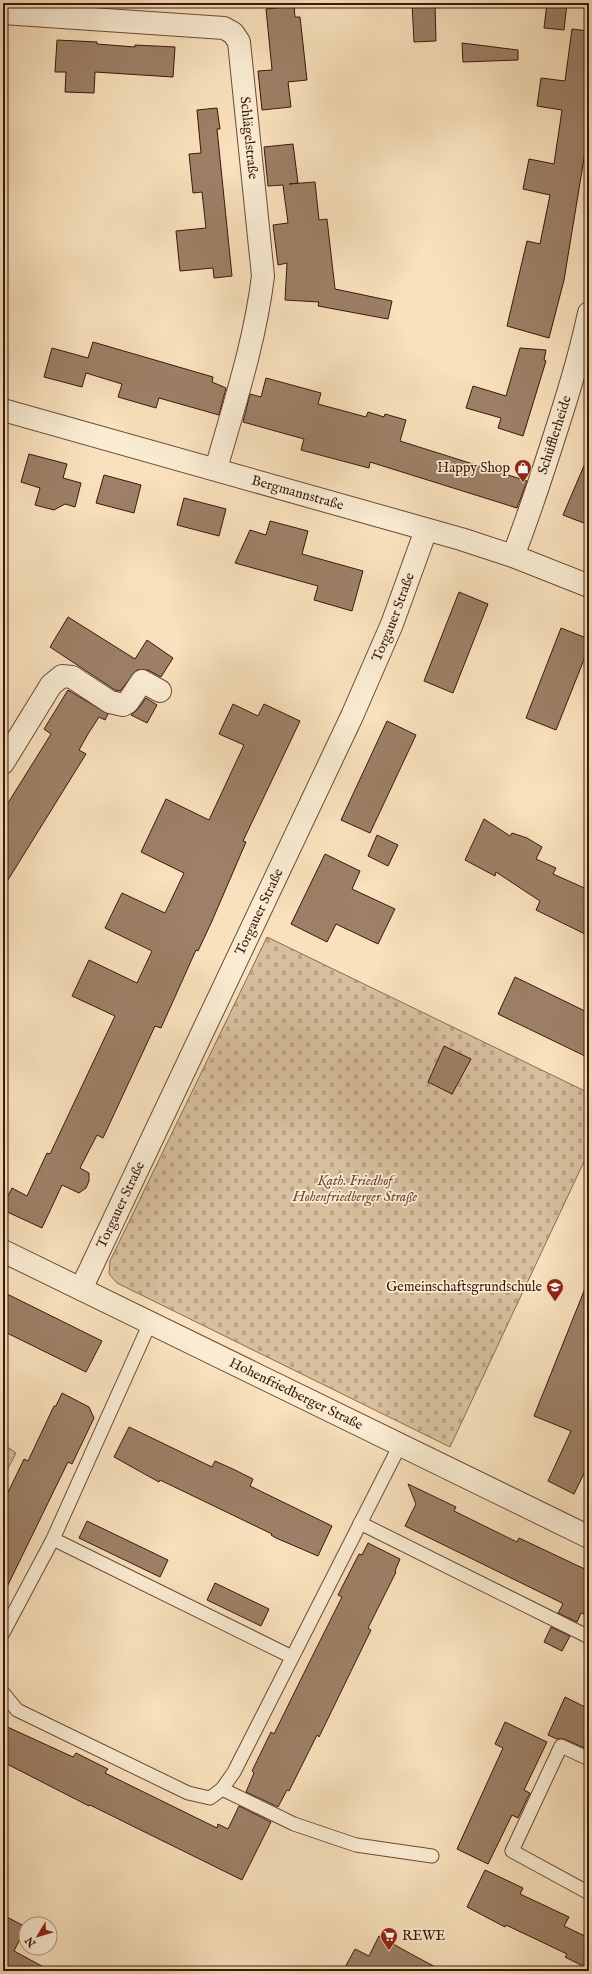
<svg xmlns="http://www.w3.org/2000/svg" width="592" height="1974" font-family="'IM FELL English',serif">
  <defs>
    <pattern id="cemetery-stones" width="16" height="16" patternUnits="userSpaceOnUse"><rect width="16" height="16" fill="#d8bf9e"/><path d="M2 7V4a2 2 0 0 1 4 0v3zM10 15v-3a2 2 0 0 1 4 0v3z" fill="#baa387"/></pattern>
    <pattern id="garden-dots" width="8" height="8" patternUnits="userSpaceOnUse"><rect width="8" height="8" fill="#d8bf9e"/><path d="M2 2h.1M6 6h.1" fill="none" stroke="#baa387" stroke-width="1.8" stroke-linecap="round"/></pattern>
  </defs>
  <rect width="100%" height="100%" fill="#f8e1bc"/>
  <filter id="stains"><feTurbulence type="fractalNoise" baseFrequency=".005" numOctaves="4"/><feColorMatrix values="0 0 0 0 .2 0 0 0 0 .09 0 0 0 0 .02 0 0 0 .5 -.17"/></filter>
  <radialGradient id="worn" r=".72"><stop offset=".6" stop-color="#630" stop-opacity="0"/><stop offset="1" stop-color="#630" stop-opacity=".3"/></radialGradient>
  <polygon fill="url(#cemetery-stones)" stroke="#896b54" points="267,937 589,1093 589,1151 450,1447 117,1283 109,1274 110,1261"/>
  <polygon fill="url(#garden-dots)" stroke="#896b54" points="3,1444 16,1453 3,1478"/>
  <g fill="#9d8067" stroke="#3a170a">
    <polygon points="412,3 435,3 436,41 414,42"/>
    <polygon points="547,3 567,3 564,30 544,28"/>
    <polygon points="294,6 295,17 300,17 307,80 288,82 291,107 262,110 258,71 272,70 266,9"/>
    <polygon points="572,29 589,31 589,128 564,280 549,338 507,326 527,241 540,244 550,195 523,189 529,159 554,164 562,110 537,106 541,78 565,81"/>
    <polygon points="57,40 97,42 97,44 135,47 135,45 175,47 173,77 95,72 94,93 65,92 66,72 55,72"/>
    <polygon points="462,43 518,50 518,60 463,62"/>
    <polygon points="217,108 220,129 217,129 232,276 214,278 213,268 180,271 176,231 206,228 202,192 193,193 189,154 201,153 197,110"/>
    <polygon points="293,144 298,183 289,184 315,182 319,220 327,219 335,289 392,301 388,319 318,306 319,302 285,300 287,263 278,265 273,225 288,223 283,185 268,186 264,147"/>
    <polygon points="93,342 213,377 212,382 226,388 219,415 159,398 156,408 118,397 122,384 86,373 82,387 44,377 52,348 88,358"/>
    <polygon points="520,348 546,350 544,360 546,361 523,436 498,428 501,418 466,408 473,386 506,396"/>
    <polygon points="266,378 321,393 318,404 366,417 368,412 384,417 385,414 406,420 400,441 527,481 517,508 370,462 369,468 301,450 304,439 243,422 250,394 261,397"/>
    <polygon points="29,454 67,464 63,478 81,483 75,507 65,504 54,510 35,505 40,488 21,482"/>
    <polygon points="589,454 589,525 563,515"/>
    <polygon points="104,475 141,485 134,513 96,503"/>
    <polygon points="184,498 226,509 219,536 177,525"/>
    <polygon points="270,521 308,531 302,554 363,571 352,611 314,600 318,586 235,563 250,530 266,535"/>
    <polygon points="459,592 488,604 453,693 424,681"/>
    <polygon points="68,617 135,659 147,640 173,658 161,677 148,670 137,670 120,691 115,690 50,647"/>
    <polygon points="561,628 589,639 589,647 556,730 526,718"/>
    <polygon points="68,690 108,714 105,720 99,717 88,734 79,750 86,754 3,888 3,811 51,734 44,729"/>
    <polygon points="146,698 157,705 147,723 131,715 138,709"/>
    <polygon points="233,704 258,716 264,704 300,721 243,841 246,842 212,921 198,951 196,950 161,1028 155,1026 103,1138 97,1135 80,1168 89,1173 89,1181 86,1188 79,1193 62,1185 42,1228 3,1210 3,1206 12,1188 27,1196 47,1153 50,1154 115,1016 72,996 89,960 137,983 152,951 105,928 122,893 165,913 184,873 141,852 166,799 209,820 244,745 219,734"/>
    <polygon points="387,721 416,735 370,833 341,820"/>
    <polygon points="484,819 510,836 512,833 527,838 542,847 536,859 556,868 553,874 589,890 589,936 536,910 540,901 496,872 495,876 465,860"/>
    <polygon points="377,835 398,845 388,866 368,856"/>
    <polygon points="325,854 360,871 352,889 395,909 378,944 336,924 327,942 291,924"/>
    <polygon points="515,977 589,1013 589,1058 498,1014"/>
    <polygon points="444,1046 471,1059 452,1094 428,1082"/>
    <polygon points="588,1281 589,1463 574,1494 548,1481 571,1431 534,1416"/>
    <polygon points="3,1292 102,1341 86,1372 3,1331"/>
    <polygon points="62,1393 89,1407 94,1418 72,1464 68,1462 3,1595 3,1503 24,1459 28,1461 54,1406 56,1406"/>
    <polygon points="129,1427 212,1467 215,1461 235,1470 253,1479 250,1486 332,1526 318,1556 276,1538 271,1535 272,1534 160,1480 159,1482 114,1457"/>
    <polygon points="408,1484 456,1507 454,1511 517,1542 519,1538 589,1571 589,1616 581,1613 577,1622 558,1613 563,1604 560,1602 405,1526 416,1504"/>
    <polygon points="87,1521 168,1560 160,1577 79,1538"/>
    <polygon points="368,1543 400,1559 395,1571 396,1572 368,1628 371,1630 319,1737 317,1735 289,1791 287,1790 278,1807 246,1792 254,1773 252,1771 271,1732 274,1734 308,1665 342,1597 338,1595 359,1554 362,1555"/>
    <polygon points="215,1583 269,1609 261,1626 207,1600"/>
    <polygon points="551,1627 570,1636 562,1651 544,1642"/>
    <polygon points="565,1697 589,1709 589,1750 564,1739 557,1739 548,1735"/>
    <polygon points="505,1722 547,1742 524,1790 530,1793 518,1818 512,1815 488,1864 457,1849 503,1748 495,1744"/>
    <polygon points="3,1725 73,1757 76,1753 108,1769 105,1773 217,1828 218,1824 228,1829 239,1806 271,1822 242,1880 90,1805 89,1806 3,1762"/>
    <polygon points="485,1870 523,1888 520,1894 569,1917 564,1926 589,1938 589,1969 565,1957 567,1954 506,1925 505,1927 467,1907"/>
    <polygon points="3,1915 26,1927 14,1951 51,1971 3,1971"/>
    <polygon points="379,1936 411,1954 443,1971 343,1971 355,1949 369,1956"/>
  </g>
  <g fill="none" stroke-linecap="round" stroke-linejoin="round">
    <defs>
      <g id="service">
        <polyline points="360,1523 589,1637"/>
        <polyline points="53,1539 292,1657"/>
        <polyline points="3,1633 53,1539 150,1323"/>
        <polyline points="3,1693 17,1710 188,1793 210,1798 222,1789 234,1772 400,1445"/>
        <polyline points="589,1759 561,1746 512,1851 589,1893"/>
        <polyline points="222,1789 294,1824 356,1845 432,1856"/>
      </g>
      <g id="minor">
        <path id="s1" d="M3 13 224 28 233 33 239 42 263 276C255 342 234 405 216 469"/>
        <path id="s2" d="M513 556C530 513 544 469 558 425 570 388 581 351 589 313"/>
        <polyline points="3,763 51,685 62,676 72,677 110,702 123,705 128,702 142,681 160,691"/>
        <path id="s3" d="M3 1251 589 1537"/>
        <path id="s4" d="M81 1289 352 716 392 624 426 530"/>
      </g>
      <g id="tertiary">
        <path id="s5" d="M3 410 461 539 513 556 589 586"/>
      </g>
    </defs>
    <use href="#service" stroke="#6a4a36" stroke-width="15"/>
    <use href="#minor" stroke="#6a4a36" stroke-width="24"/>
    <use href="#tertiary" stroke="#6a4a36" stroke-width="24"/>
    <use href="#service" stroke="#faecd3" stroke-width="13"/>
    <use href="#minor" stroke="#faecd3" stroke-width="22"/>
    <use href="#tertiary" stroke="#faecd3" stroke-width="22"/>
  </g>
  <defs>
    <symbol id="shop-pin" viewBox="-11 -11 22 30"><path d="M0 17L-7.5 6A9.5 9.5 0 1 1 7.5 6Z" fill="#8f2418" stroke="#faecd3"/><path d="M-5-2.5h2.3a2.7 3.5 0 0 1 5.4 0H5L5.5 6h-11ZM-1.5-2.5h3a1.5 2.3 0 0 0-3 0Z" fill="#fff"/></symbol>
    <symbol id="school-pin" viewBox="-11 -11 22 30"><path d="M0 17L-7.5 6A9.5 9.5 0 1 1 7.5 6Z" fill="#8f2418" stroke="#faecd3"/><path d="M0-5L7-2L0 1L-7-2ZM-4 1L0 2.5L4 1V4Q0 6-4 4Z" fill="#fff"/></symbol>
    <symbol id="supermarket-pin" viewBox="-11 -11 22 30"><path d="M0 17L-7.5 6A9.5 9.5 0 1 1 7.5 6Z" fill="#8f2418" stroke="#faecd3"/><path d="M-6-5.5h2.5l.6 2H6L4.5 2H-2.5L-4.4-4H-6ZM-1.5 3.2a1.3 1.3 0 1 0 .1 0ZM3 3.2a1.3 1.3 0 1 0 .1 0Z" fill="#fff"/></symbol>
  </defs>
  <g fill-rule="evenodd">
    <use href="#shop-pin" x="513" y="458" width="20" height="27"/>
    <use href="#school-pin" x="545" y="1277" width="20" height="27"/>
    <use href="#supermarket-pin" x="379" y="1926" width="20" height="27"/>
  </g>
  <g text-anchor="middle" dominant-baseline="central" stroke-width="3.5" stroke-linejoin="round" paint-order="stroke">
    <g font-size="14" fill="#3a170a" stroke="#faecd3">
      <text stroke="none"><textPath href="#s1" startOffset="339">Schlägelstraße</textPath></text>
      <text stroke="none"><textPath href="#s2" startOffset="128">Schüfflerheide</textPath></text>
      <text stroke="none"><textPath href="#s5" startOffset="306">Bergmannstraße</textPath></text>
      <text stroke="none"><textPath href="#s4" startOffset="741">Torgauer Straße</textPath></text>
      <text stroke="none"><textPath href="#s4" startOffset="417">Torgauer Straße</textPath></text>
      <text stroke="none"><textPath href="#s4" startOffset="93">Torgauer Straße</textPath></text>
      <text stroke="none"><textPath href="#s3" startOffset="326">Hohenfriedberger Straße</textPath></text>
    </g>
    <g font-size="14" fill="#3a170a" stroke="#faecd3" text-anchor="end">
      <text x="510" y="468">Happy Shop</text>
      <text x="542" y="1287">Gemeinschaftsgrundschule</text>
      <text x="402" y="1936" text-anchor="start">REWE</text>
    </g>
    <g font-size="14" font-style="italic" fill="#694936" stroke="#faecd3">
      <text x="355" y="1181">Kath. Friedhof<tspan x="355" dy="16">Hohenfriedberger Straße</tspan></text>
    </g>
  </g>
  <rect width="592" height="1974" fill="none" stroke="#f8e1bc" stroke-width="16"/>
  <rect x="4" y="4" width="584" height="1966" fill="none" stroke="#3a170a" stroke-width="2"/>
  <rect x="8" y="8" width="576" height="1958" fill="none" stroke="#3a170a"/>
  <g transform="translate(38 1936) rotate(232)"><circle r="19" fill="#faecd3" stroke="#ad9783"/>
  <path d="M0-3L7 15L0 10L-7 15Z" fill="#8f2418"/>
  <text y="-6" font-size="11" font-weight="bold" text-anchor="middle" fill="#3a170a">N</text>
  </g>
  <rect width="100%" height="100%" filter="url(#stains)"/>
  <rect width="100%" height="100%" fill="url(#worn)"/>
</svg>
